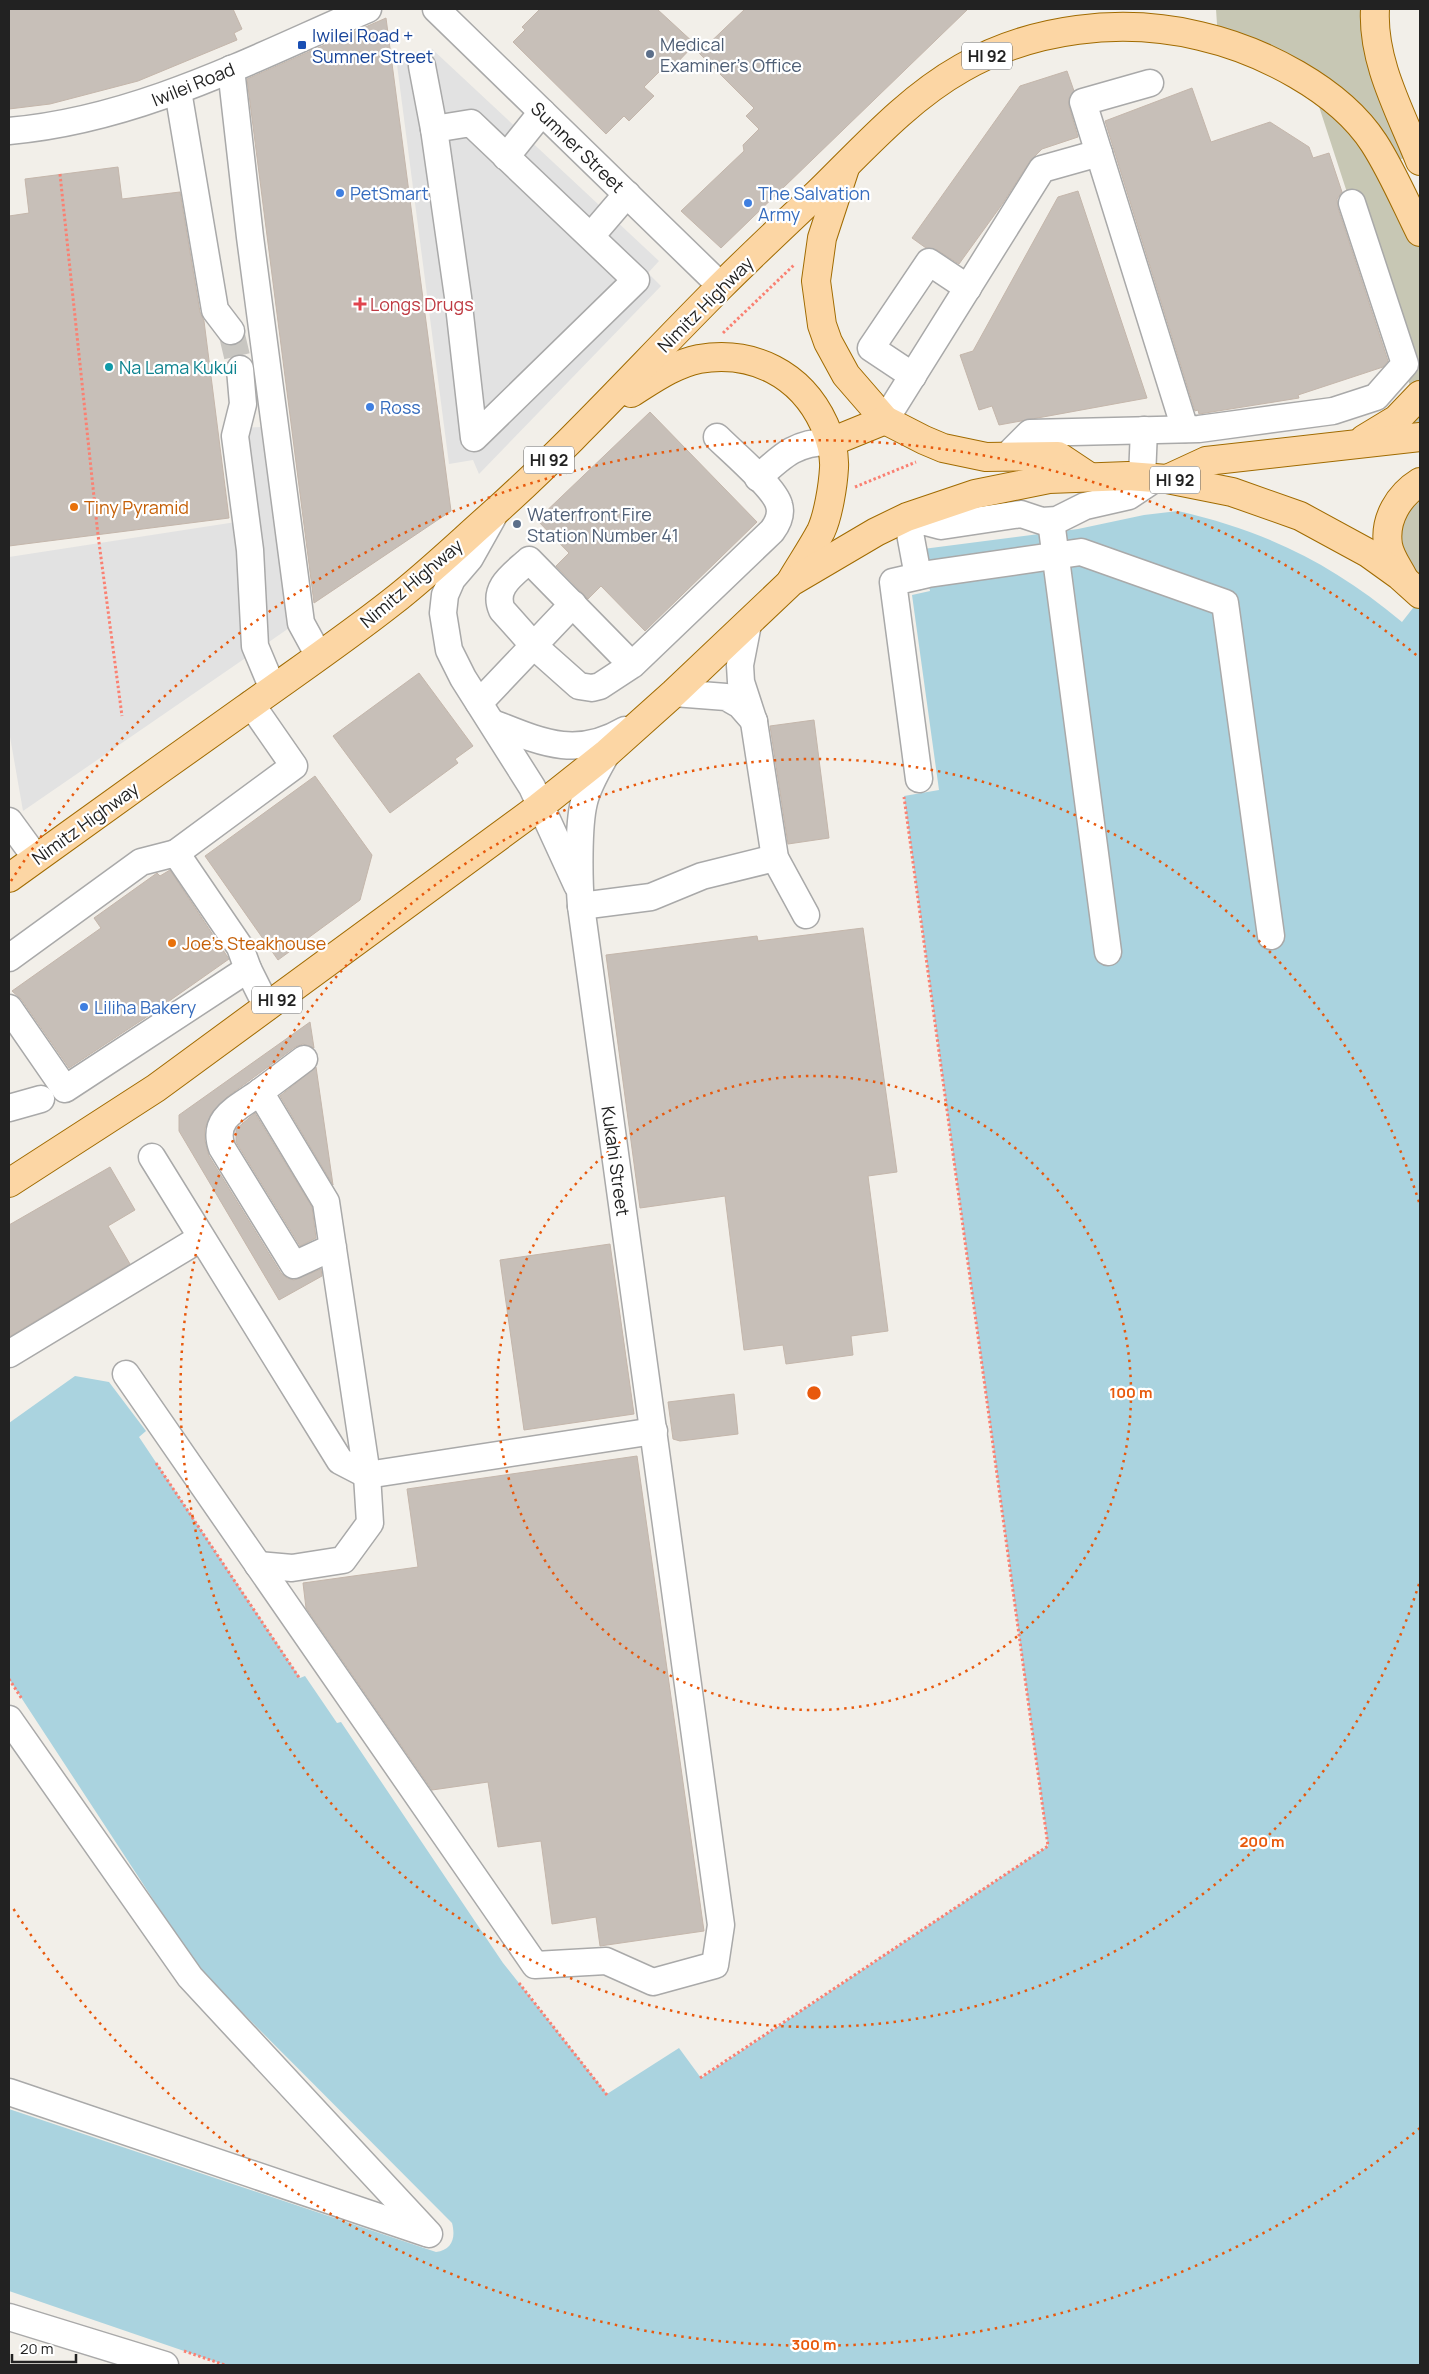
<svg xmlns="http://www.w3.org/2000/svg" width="1429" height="2374" font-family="Manrope,sans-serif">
  <rect width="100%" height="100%" fill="#f2efe9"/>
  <g fill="#c7c7b4">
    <polygon points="1216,9 1375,9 1417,153 1386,165 1420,241 1420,437 1358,442 1414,398 1312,85 1218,40"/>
    <polygon points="1420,482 1420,595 1404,579 1396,505"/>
  </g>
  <g fill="#e2e2e2">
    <polygon points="432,49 659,261 648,273 661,286 479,474 473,460 449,464 396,57"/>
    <polygon points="262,427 292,626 23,811 9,731 9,557 236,522 226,428"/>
  </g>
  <path fill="#aad3df" d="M1178 511C1266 531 1333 564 1402 622L1420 599V2365H225L9 2291V2109L436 2252C452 2250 456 2238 452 2223L198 1968 9 1679V1423L75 1376 109 1382 146 1431 139 1437 300 1678 305 1676 337 1723 341 1722 503 1963 607 2094 679 2048 701 2078 1048 1846 904 796 939 790 912 595 930 591 923 549 1078 529 1144 515Z"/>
  <g fill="#c7bfb8" stroke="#c4b6ab">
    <polygon points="9,9 233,9 242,29 234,33 237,40 138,81 50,104 9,109"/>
    <polygon points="540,9 657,9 695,44 672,68 667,64 644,87 654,96 629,121 624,116 606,134 513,42 525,30 522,27"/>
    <polygon points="745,9 968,9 721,248 681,211 744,151 743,145 759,129 746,116 754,108 699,53"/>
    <polygon points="386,18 451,511 314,603 247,79"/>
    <polygon points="1067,71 1074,91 1069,98 1069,106 1078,137 1042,149 1030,161 1003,203 959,264 937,250 926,248 912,238 1020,86"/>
    <polygon points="1192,88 1211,142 1270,122 1309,147 1313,158 1329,153 1342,192 1337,199 1338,208 1388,361 1383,367 1298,395 1299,398 1199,414 1198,410 1195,411 1105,121"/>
    <polygon points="118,167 122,199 180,192 200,312 204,321 229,518 9,546 9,216 29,213 25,179"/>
    <polygon points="1078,191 1147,398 999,425 992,406 979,410 960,355 973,351 1058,197"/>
    <polygon points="650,412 757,522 645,631 601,586 588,599 556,566 569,553 537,520"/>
    <polygon points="419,673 473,746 455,759 458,763 390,813 333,736"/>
    <polygon points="814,720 829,838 788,844 770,726"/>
    <polygon points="315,776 372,855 360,900 278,960 205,856"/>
    <polygon points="170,870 229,959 145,1018 69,1068 21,999 12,991 101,928 94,918 157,873 160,876"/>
    <polygon points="863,928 897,1172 868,1176 888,1331 851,1336 853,1355 786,1364 783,1345 744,1350 725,1196 640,1208 606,955 757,936 758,941"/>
    <polygon points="310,1022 314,1048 303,1044 295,1047 227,1097 212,1112 205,1128 205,1141 209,1156 281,1273 287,1278 294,1280 321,1269 322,1276 279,1300 179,1131 179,1115"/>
    <polygon points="316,1067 333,1185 280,1096"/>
    <polygon points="255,1113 312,1207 316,1238 300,1246 236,1142 236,1129"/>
    <polygon points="110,1167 135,1210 108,1226 130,1264 9,1337 9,1225"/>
    <polygon points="610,1244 634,1414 524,1430 500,1260"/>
    <polygon points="734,1394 738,1434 680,1441 673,1439 668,1402"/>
    <polygon points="637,1456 704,1931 600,1946 596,1917 552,1924 541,1841 498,1847 488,1782 432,1790 306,1608 303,1583 418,1567 407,1489"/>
  </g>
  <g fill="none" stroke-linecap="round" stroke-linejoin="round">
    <polyline stroke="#c8c6c1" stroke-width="26" stroke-dasharray="26 13" stroke-linecap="butt" points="231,331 240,369"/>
    <defs>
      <g id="minor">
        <polyline points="436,9 721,286"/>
        <polyline points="422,66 434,129"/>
        <polyline points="231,69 250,237 301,623 319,656"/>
        <polyline points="1150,83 1083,102 1185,429"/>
        <polyline points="178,91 215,310 231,331"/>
        <polygon points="471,123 636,280 474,438 458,297 434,129"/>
        <path d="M9 131C137 120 252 59 368 9"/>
        <polyline points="506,157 542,112"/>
        <polyline points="591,236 627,194"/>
        <polyline points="240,369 243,404 235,436 250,550 255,646 273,689"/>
        <polyline points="913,376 871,348 929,262 968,288"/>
        <polyline points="885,420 1042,169 1099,153"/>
        <polyline points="1006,457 1030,433 1199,429 1333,411 1376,397 1405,364 1352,203"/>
        <polyline points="1142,477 1144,430"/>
        <path d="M758 478C782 456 797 441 831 442"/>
        <polyline points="493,517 470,558 452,579 445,595 443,613 449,650 463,678 532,787 577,885"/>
        <polyline points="1051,521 1108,952"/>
        <polyline points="918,576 907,517 941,526 1021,514 1042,521 1057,520 1085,506 1129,496 1156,478"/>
        <polyline points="748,624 740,665 741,682 754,722 775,858 806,915"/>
        <path d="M632 665 529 560C514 574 492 587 502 610L534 646 579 686 592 688 600 686 632 665 772 531C778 523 782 515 779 505 775 488 731 451 717 437"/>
        <polyline points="674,693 726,697 740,705 754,721"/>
        <polyline points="479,703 573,604"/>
        <path d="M493 723C541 742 576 759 625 730"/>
        <polyline points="919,779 893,582 928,574 1081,552 1225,603 1271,936"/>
        <polyline points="9,821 36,858"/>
        <polyline points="176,853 294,766 251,704"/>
        <polyline points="581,906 651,897 702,876 775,858"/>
        <polyline points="9,958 141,862 176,853 240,947 248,969 65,1089 9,1008"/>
        <polyline points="248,969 267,1007"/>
        <polyline points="260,1092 304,1059"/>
        <polyline points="9,1108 41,1099"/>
        <polyline points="152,1157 340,1461 367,1475 654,1431"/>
        <polyline points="9,1354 201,1238"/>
        <path d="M126 1374 535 1965 606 1961 653 1982 715 1965 721 1925 581 906C579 881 578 826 584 802 588 785 598 769 607 753"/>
        <path d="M258 1565 292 1568 343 1560 370 1523 367 1475 326 1202 260 1092C238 1108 211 1118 222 1148L294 1265 333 1247"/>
        <polyline points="9,1719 190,1977 429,2234"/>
        <polyline points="9,2092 426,2233"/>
        <polyline points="9,2317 165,2365"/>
      </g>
      <g id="major">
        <path d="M1375 9C1372 62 1401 113 1420 161"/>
        <polyline points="845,168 822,238 816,281 822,325 828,342 846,375 885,420 924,440 943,448 986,457 1058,456 1088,476"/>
        <path d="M631 393C652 380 674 364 699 359 753 350 801 374 824 424 830 438 835 452 834 468 833 486 828 516 821 531 812 548 801 564 791 581"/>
        <polyline points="1364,439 1397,419 1420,395"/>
        <polyline points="831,442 885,420"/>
        <polyline points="1167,479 1206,461 1420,437"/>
        <path d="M1403 577C1398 567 1390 557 1388 545 1384 519 1399 495 1420 482"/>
        <path d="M9 878C88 821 166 765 245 709 295 673 345 639 392 602 428 574 461 542 495 512 574 441 645 362 720 287 752 255 785 224 818 193 863 149 907 99 962 68 1032 28 1121 17 1200 36 1261 50 1339 89 1374 143 1392 171 1405 202 1420 232"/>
        <polyline points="9,1183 156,1088 539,807 607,753 674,693 791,582 876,532 907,517 975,494 1049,479 1128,476 1167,479 1232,492 1300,516 1368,553 1400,576 1420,594"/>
      </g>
    </defs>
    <use href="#minor" stroke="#a9a9a9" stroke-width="29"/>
    <use href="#major" stroke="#a06b00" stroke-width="30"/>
    <g stroke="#fa8072" stroke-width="3" stroke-dasharray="2.5 2.5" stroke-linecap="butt">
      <polyline points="60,174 98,535 122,716"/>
      <polyline points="723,333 794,265"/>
      <polyline points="855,487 916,462"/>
      <polyline points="156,1463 300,1679"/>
      <polyline points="9,1679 22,1699"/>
      <polyline points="519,1983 607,2095"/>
      <polyline points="700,2078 1048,1846 904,797"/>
      <polyline points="184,2351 225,2365"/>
    </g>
    <use href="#minor" stroke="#fff" stroke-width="26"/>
    <use href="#major" stroke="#fcd6a4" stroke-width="28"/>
  </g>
  <g fill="none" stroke="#e8590c" stroke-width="2.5" stroke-dasharray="2.5 5">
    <circle cx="814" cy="1393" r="317"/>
    <path d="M1419 1584A634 634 0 1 1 1419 1202"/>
    <path d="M1420 2128A952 952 0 0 1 11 1905M11 881A952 952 0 0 1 1420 658"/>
  </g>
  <rect fill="#1a4fb4" stroke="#fff" stroke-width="2" x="297" y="40" width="10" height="10" rx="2.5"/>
  <g fill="#5c6f8a" stroke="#fff" stroke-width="2">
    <circle cx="650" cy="54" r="5"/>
    <circle cx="517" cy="524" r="5"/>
  </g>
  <g fill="#3f7fe0" stroke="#fff" stroke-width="2">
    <circle cx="340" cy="193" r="5"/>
    <circle cx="748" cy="203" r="5"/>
    <circle cx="370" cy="407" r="5"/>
    <circle cx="84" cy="1007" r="5"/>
  </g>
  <path fill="#e0444e" stroke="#fff" stroke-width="2" d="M357.5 296.5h5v5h5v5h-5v5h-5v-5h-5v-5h5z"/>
  <circle fill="#0f9aa8" stroke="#fff" stroke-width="2" cx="109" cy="367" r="5"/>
  <g fill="#e8710a" stroke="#fff" stroke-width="2">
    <circle cx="74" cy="507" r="5"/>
    <circle cx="172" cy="943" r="5"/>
  </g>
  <g text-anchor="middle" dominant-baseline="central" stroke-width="4.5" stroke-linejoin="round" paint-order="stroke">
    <g fill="#fff" stroke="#646464" stroke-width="1">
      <rect x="962" y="42.5" width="50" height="27" rx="4"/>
      <rect x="524" y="446.5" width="50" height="27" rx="4"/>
      <rect x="1150" y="466.5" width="50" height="27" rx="4"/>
      <rect x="252" y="986.5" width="50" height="27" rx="4"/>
    </g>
    <g font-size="16" font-weight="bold" fill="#222">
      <text x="987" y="56">HI 92</text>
      <text x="549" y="460">HI 92</text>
      <text x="1175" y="480">HI 92</text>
      <text x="277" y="1000">HI 92</text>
    </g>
    <g font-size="18" fill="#164399" stroke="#fff" text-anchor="start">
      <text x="312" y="35">Iwilei Road +<tspan x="312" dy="21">Sumner Street</tspan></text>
    </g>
    <g font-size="18" fill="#4e5e75" stroke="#fff" text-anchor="start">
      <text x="660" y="44">Medical<tspan x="660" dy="21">Examiner’s Office</tspan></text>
      <text x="527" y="514">Waterfront Fire<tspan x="527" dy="21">Station Number 41</tspan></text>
    </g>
    <g font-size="18" fill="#222" stroke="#fff">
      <text transform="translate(193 84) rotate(-22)">Iwilei Road</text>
      <text transform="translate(578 147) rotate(44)">Sumner Street</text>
      <text transform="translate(705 304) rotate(-45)">Nimitz Highway</text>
      <text transform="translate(411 583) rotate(-40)">Nimitz Highway</text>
      <text transform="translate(85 823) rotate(-36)">Nimitz Highway</text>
      <text transform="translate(616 1161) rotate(82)">Kukahi Street</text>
    </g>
    <g font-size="18" fill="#366cbe" stroke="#fff" text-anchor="start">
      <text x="350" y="193">PetSmart</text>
      <text x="758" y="193">The Salvation<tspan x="758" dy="21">Army</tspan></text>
      <text x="380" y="407">Ross</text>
      <text x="94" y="1007">Liliha Bakery</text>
    </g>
    <g font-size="18" fill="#be3a42" stroke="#fff" text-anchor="start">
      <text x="370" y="304">Longs Drugs</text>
    </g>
    <g font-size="18" fill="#0d838f" stroke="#fff" text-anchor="start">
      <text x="119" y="367">Na Lama Kukui</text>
    </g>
    <g font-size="18" fill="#c56008" stroke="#fff" text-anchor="start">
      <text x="84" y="507">Tiny Pyramid</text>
      <text x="182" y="943">Joe’s Steakhouse</text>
    </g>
  </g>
  <circle cx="814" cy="1393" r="8" fill="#e8590c" stroke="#fff" stroke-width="2.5"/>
  <g font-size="15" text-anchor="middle" font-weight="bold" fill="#e8590c" stroke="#fff" stroke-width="4.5" stroke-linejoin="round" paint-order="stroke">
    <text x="1131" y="1398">100 m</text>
    <text x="1262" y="1847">200 m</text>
    <text x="814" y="2350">300 m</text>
  </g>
  <rect width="1429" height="2374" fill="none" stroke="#222222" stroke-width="20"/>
  <path d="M12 2354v8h64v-8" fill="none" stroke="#222222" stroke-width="2.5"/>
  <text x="20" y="2354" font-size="15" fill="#222222" stroke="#ffffff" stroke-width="4" paint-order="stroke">20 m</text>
</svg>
